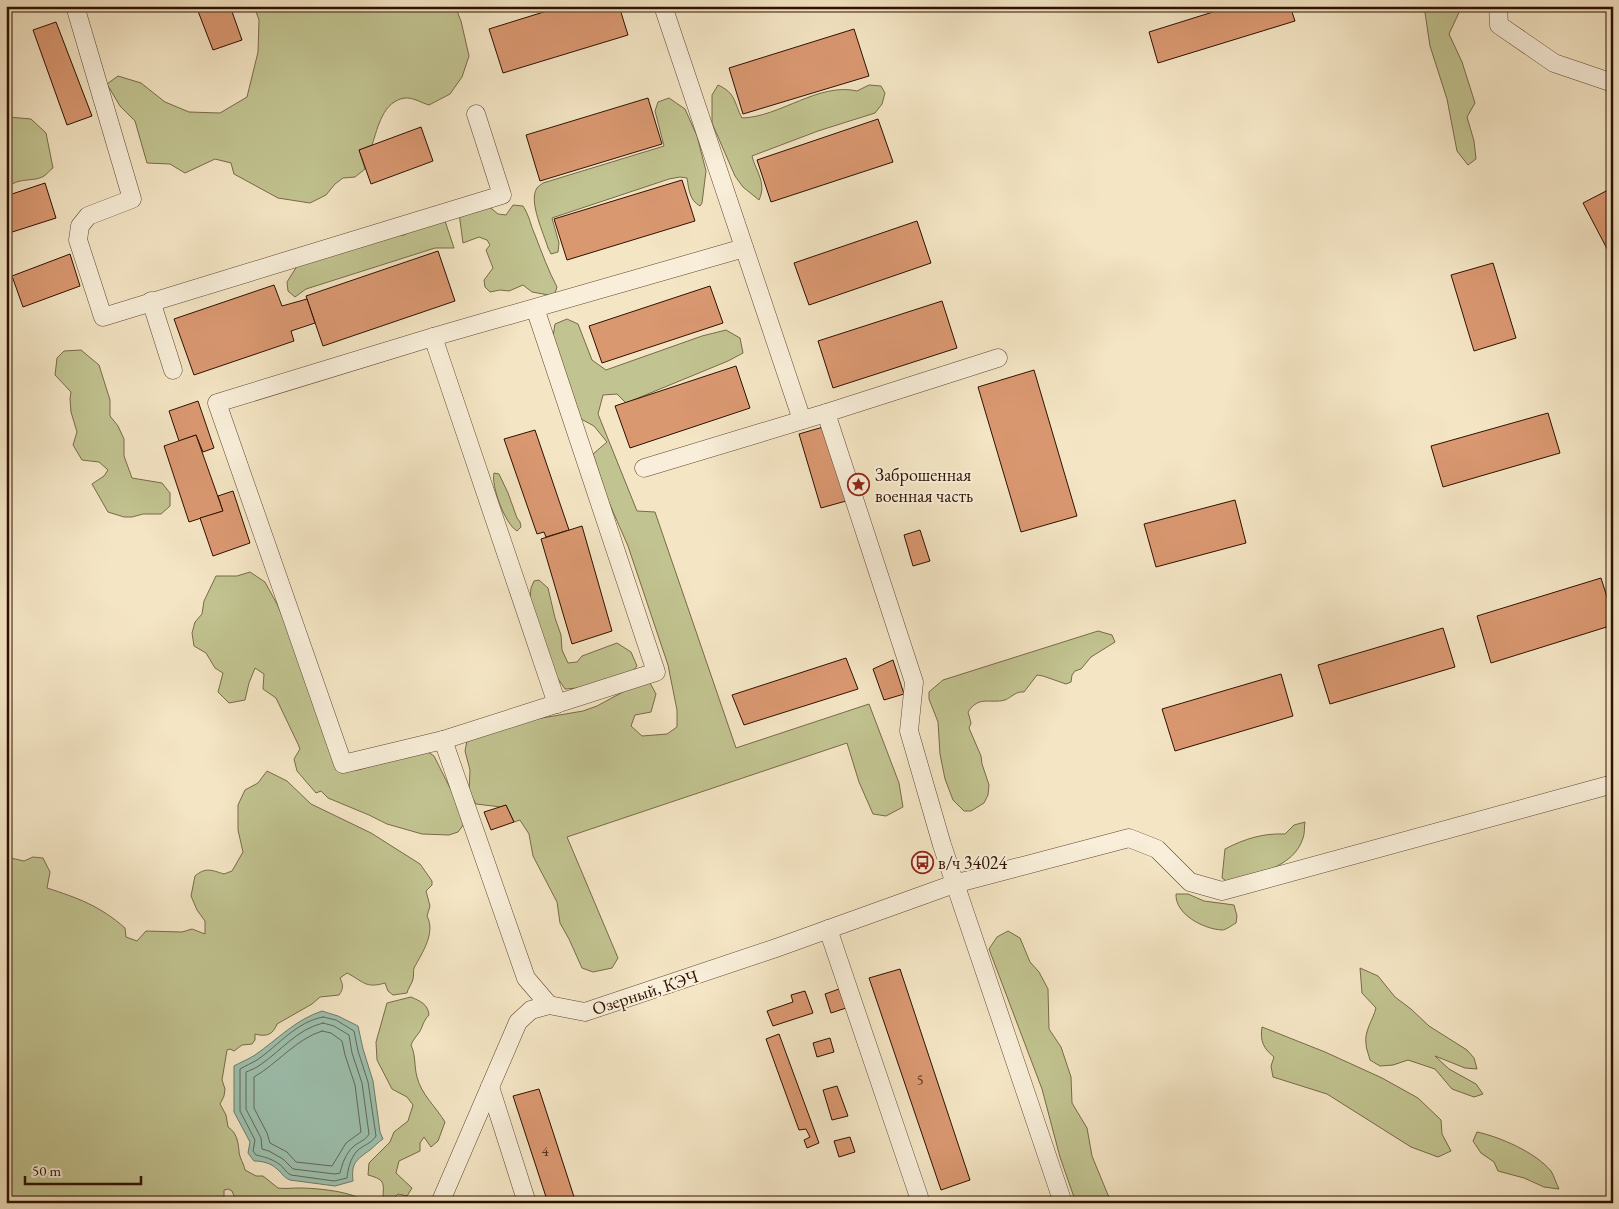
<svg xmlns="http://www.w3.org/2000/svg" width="1619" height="1209" font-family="'EB Garamond',serif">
  <rect width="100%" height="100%" fill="#f4e5c4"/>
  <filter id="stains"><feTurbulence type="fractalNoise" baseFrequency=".004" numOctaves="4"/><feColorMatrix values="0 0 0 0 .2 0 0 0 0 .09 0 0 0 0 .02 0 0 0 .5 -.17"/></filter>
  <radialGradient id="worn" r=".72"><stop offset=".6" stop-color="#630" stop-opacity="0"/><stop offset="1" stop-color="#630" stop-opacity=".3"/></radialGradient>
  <g fill="#c1c390" stroke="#786a48">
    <path d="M254 6H455L461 21 469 56 462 77 450 94 429 105C422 103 412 97 405 98 383 101 378 127 372 145L359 150 365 169 355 177 343 178 335 184 326 195 310 203 278 198 234 174 231 163 215 159 185 173 170 164 147 163 135 121 120 106 107 84 118 76 141 83 165 102 189 112 220 113 247 97 258 52 259 20Z"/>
    <polygon points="1424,6 1462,6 1449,34 1462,62 1475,103 1467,117 1474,141 1476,159 1468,165 1457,151 1447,99 1430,46"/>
    <path d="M718 85C736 93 734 103 742 118 780 117 819 82 857 91L869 85 881 86 885 93 882 104 875 113 818 131 752 156C756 172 767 183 759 200L743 187 735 176 712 123V95Z"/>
    <path d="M669 98 685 109 697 136 706 171 702 203 700 206C689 200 689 189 687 178L680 177 669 179 552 218 559 243 558 252 551 254 548 248C544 234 528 201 537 188 538 186 541 185 543 183L664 146 655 111 658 102Z"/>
    <path d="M9 117 31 119 46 133 53 168C50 170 47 174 44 176 32 183 18 176 6 189V119Z"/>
    <path d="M486 204 498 214 506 215 513 205 523 206C530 217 530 224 535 235 542 253 548 270 557 287L554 296 532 292 523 285 509 291 500 290 490 292 485 287 484 280 493 268 486 250 490 245 487 240 479 237 463 243 459 213Z"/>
    <polygon points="444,218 454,248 435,248 306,289 295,297 288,291 287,282 299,263 387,236 404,235 418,227"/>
    <polygon points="567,319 578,324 592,360 606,370 702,336 726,330 740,338 743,353 728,361 626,403 617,394 603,395 598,414 637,511 655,512 736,748 869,704 899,783 903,807 886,816 873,814 859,782 847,743 567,837 618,958 612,968 593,972 582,968 569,939 560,923 557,902 533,856 529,834 520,820 514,822 506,805 501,807 476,804 469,792 470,770 465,751 467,741 536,719 583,711 597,706 632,687 650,683 656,694 651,712 635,715 631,726 642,736 667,734 677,727 677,710 668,665 628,546 607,498 593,454 607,442 594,426 581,419 553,336 555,324"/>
    <polygon points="81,350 99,365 110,400 110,416 118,426 124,439 124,456 132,478 162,483 170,493 170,506 161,514 143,514 132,517 124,517 108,512 92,484 104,476 108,470 99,462 82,460 73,445 77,432 71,412 70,399 71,392 55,375 57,358 64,351"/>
    <path d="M494 473 499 474 508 493 517 518 520 522 521 527 517 531C505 524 491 486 494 473Z"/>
    <path d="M250 572 265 582 278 606 292 640 340 769C356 774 366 767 382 762 396 757 410 754 425 750L434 756 462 812 464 824 458 832 449 835 422 834 387 824 369 815 328 798 321 791 316 793 297 771 294 759 300 749 298 744 276 698 263 689 264 674 255 668 249 683 245 700 229 703 218 692 223 673 215 668 206 653 194 646 192 633 195 622 202 614 204 601 216 576H237Z"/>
    <polygon points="539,580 548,588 555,618 561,635 562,650 568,663 577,662 582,656 617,643 631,652 637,666 632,672 578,688 565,689 550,667 530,598 531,588 534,581"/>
    <path d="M1098 631 1112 635 1115 642 1091 657 1081 669 1075 671 1072 675 1071 682 1066 684 1043 676 1037 675 1024 692C1016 691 1012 697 1005 700 990 704 979 695 968 712L971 723 969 728 981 756 982 764 989 785 988 795 984 803 971 811H964L953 800 945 779 940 754 938 722 929 699V692L943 680Z"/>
    <path d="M267 771 287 781 311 804 371 833 420 864 432 881V885L426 891 430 906 427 916C436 933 422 953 414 968 413 971 414 975 413 979 412 984 408 988 407 993L393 995 388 991 385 983C365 989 363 981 347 973L340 978C343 985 344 988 339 995L320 997 312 1004 277 1024C273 1035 266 1037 255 1034V1040L252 1044 242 1045 234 1051 230 1049 227 1050 222 1080 225 1089 224 1096 220 1104 226 1115 228 1127C237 1133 238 1142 239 1151 239 1157 244 1164 245 1170L256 1176H263L278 1188C285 1189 291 1188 298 1188 315 1188 354 1191 367 1203H237L232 1191 228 1189 224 1190V1203H6V857L24 861 33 857 43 858 50 872 47 888C78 898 100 906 125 928L126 937 137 941 146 931 182 932 192 929 205 934V921L197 910 191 896 195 876C206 867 211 870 224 874L232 871 243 852 238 830V805L245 790 258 783Z"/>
    <path d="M1305 822C1304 827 1305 833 1303 838 1294 868 1254 875 1228 882L1222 878 1225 849C1244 839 1263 833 1285 834L1294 825Z"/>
    <path d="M1176 894H1188L1204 901 1234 905 1237 916 1236 923C1232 925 1226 930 1222 930 1203 929 1175 914 1176 894Z"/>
    <polygon points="1008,931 1020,938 1030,962 1039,972 1048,989 1049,1029 1061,1047 1071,1077 1072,1103 1087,1128 1092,1156 1108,1195 1114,1203 1076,1203 1060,1157 1042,1089 989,949 997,937"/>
    <path d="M1360 968 1378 976 1395 997 1411 1009 1429 1026 1467 1050 1474 1058 1477 1069 1465 1068 1435 1056 1449 1069 1476 1084 1483 1094 1474 1097 1452 1089 1435 1069 1408 1060 1393 1065 1380 1066 1370 1060C1369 1055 1366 1049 1366 1044 1364 1031 1373 1020 1376 1008L1362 993Z"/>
    <path d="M411 997C420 1001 428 1004 429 1015 422 1022 423 1028 418 1034 415 1038 413 1040 411 1045 416 1056 414 1066 417 1077 421 1094 436 1107 445 1122L438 1141 431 1147 424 1137 420 1143V1151L399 1161 396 1173 412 1188 407 1196 398 1194 394 1198 383 1200C383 1184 387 1180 368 1175L369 1163 390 1142 394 1132 408 1121 413 1105 407 1097 392 1089 377 1060 376 1042 387 1003Z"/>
    <path d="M1262 1027 1325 1052 1382 1078 1418 1098 1441 1120 1442 1134 1451 1151 1438 1157 1411 1147 1327 1094 1273 1077 1271 1066 1274 1057C1263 1048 1260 1041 1262 1027Z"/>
    <path d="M1477 1132C1500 1137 1535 1152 1551 1171 1554 1176 1556 1183 1559 1189L1544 1187 1524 1178 1498 1171 1494 1162 1481 1153 1473 1141Z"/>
  </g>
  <path fill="#9dc0ae" stroke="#717a68" d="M322 1011 338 1016 358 1026 363 1049 373 1081 380 1132 383 1139C378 1142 374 1147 370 1150 356 1160 351 1163 353 1181L335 1186 290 1180C283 1177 282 1173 277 1169 271 1163 262 1161 254 1161L248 1153 250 1142 234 1112V1066C241 1062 249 1059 255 1055 278 1039 295 1020 322 1011Z"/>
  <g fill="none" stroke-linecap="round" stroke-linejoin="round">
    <g stroke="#666857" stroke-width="1">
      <path d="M323 1017 336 1020 354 1031 358 1051 368 1082 376 1136C371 1144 363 1145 357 1151 350 1159 348 1169 347 1178L334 1181 291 1175C285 1172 284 1167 279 1164 272 1159 265 1157 256 1155L253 1151 255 1140 240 1111V1069C245 1066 252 1063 257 1060 279 1045 296 1022 323 1017Z"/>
      <path d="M323 1023 334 1026 349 1035 352 1053 362 1083 369 1134C365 1141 358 1142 353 1147 346 1153 342 1164 340 1173L335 1174 293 1169 283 1159 269 1151 262 1149 261 1138 246 1109V1072C251 1070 256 1068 260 1065 281 1051 297 1029 323 1023Z"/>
      <path d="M322 1031 331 1033 342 1041 345 1055 355 1085 361 1132 346 1143 332 1166 296 1162 287 1152 270 1143 267 1133 254 1108V1077C277 1064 296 1039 322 1031Z"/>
    </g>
  </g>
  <g fill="#da9871" stroke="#2e1000">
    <polygon points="196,6 230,6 242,40 213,50"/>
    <polygon points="563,6 619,6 628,35 503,73 489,29"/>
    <polygon points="1232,6 1290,6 1295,21 1158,63 1149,32"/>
    <polygon points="56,22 92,116 67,125 33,30"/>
    <polygon points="854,29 869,76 743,114 729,68"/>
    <polygon points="648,98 662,144 540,181 526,135"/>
    <polygon points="878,119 893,162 771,202 757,160"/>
    <polygon points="421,127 433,161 371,184 359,150"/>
    <polygon points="682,180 695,221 567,260 554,219"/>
    <polygon points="45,183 56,218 6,234 6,196"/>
    <polygon points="1610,189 1613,194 1613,260 1583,203"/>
    <polygon points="917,221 931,263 809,305 794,263"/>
    <polygon points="438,251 455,301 323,346 306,296"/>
    <polygon points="70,254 80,286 23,307 12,276"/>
    <polygon points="1493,263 1516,338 1474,351 1451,275"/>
    <polygon points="274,285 282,306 307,299 315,323 291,331 294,341 194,375 174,319"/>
    <polygon points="710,286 723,323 602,363 589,326"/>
    <polygon points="942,301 957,348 833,388 818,341"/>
    <polygon points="736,366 750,408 630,448 615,406"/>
    <polygon points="1034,370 1077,516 1021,532 978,387"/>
    <polygon points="198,401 214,448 203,452 196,435 179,441 169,411"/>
    <polygon points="1548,413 1560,453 1443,487 1431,446"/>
    <polygon points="823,427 846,501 821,508 799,434"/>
    <polygon points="535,430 569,530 546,537 544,532 537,534 504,439"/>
    <polygon points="196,435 223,511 189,522 164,446"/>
    <polygon points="233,491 250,543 213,556 200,518 223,511 218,496"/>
    <polygon points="1235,500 1246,543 1156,567 1144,524"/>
    <polygon points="582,526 612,631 572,644 541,539"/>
    <polygon points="920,530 930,561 913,566 904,535"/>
    <polygon points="1601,578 1613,616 1613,625 1491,663 1477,616"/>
    <polygon points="1443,628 1455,667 1330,704 1318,665"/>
    <polygon points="846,658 858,689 744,725 732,695"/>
    <polygon points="893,660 904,694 884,700 873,669"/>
    <polygon points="1281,674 1293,716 1175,751 1162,709"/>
    <polygon points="506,805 514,822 491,830 484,812"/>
    <polygon points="900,969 970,1180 941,1190 869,978"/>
    <polygon points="839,989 846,1008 831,1013 825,994"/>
    <polygon points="805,991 813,1013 773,1026 767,1011 793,1002 791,995"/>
    <polygon points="779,1034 819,1143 807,1148 804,1140 810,1137 806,1129 799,1130 766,1039"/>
    <polygon points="830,1038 834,1052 817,1057 813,1043"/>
    <polygon points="837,1086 848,1116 832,1120 823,1090"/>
    <polygon points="539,1089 576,1203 548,1203 513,1096"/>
    <polygon points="850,1137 855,1152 839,1157 834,1141"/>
  </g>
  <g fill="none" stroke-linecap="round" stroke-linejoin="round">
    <defs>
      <g id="minor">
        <polyline points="75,6 132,199 88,216 80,226 78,240 103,317 502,195 476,114"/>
        <polyline points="663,6 802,420"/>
        <polyline points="1498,6 1499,25 1554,63 1613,83"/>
        <polyline points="151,301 173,370"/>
        <polyline points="535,308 656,672 443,740 343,764 217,403 433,337 744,248"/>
        <polyline points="433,337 557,704"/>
        <polyline points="826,413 914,682 909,731 942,845 1063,1203"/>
        <polyline points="644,468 826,413 998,358"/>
        <polyline points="443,740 526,978 549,1005 585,1012 776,948 954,884 1129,838 1157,849 1190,882 1222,891 1613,784"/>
        <polyline points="828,929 921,1203"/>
        <polyline points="490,1087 527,1203"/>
        <polyline points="440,1203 518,1022 531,1010 549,1005"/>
      </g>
    </defs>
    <use href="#minor" stroke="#604531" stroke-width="19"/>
    <use href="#minor" stroke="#f8eed9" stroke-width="18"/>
  </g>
  <defs>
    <symbol id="sight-ring" viewBox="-11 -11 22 22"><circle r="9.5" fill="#f8eed9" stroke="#8f2418" stroke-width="1.5"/><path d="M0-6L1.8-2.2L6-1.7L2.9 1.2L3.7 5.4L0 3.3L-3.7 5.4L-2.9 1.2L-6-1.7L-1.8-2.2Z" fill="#8f2418"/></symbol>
    <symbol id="bus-ring" viewBox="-11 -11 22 22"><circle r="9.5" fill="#f8eed9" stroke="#8f2418" stroke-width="1.5"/><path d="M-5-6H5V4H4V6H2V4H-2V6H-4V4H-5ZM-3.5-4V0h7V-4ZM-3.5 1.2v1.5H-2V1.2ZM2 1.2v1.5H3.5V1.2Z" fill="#8f2418"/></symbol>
  </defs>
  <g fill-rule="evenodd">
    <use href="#sight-ring" x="846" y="472" width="25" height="25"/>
    <use href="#bus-ring" x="910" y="850" width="25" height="25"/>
  </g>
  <g text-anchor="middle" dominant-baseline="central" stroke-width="4" stroke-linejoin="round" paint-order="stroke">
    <g font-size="15" fill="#59321c">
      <text x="920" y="1079">5</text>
      <text x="545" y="1150">4</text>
    </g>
    <g font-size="18" fill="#2e1000" stroke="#f8eed9" text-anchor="start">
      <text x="875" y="474">Заброшенная<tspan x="875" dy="21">военная часть</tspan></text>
      <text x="938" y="862">в/ч 34024</text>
    </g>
    <g font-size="18" fill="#2e1000" stroke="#f8eed9">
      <text transform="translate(645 992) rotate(-18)">Озерный, КЭЧ</text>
    </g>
  </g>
  <rect width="1619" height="1209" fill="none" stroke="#f4e5c4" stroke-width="25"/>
  <rect x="8" y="8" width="1604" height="1194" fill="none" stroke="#2e1000" stroke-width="2.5"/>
  <rect x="12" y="12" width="1594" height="1184" fill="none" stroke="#2e1000"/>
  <path d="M25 1176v8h116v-8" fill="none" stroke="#2e1000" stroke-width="2.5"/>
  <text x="32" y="1176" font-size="15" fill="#2e1000" stroke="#f8eed9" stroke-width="4" paint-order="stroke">50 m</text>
  <rect width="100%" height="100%" filter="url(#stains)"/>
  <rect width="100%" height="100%" fill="url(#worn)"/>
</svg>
